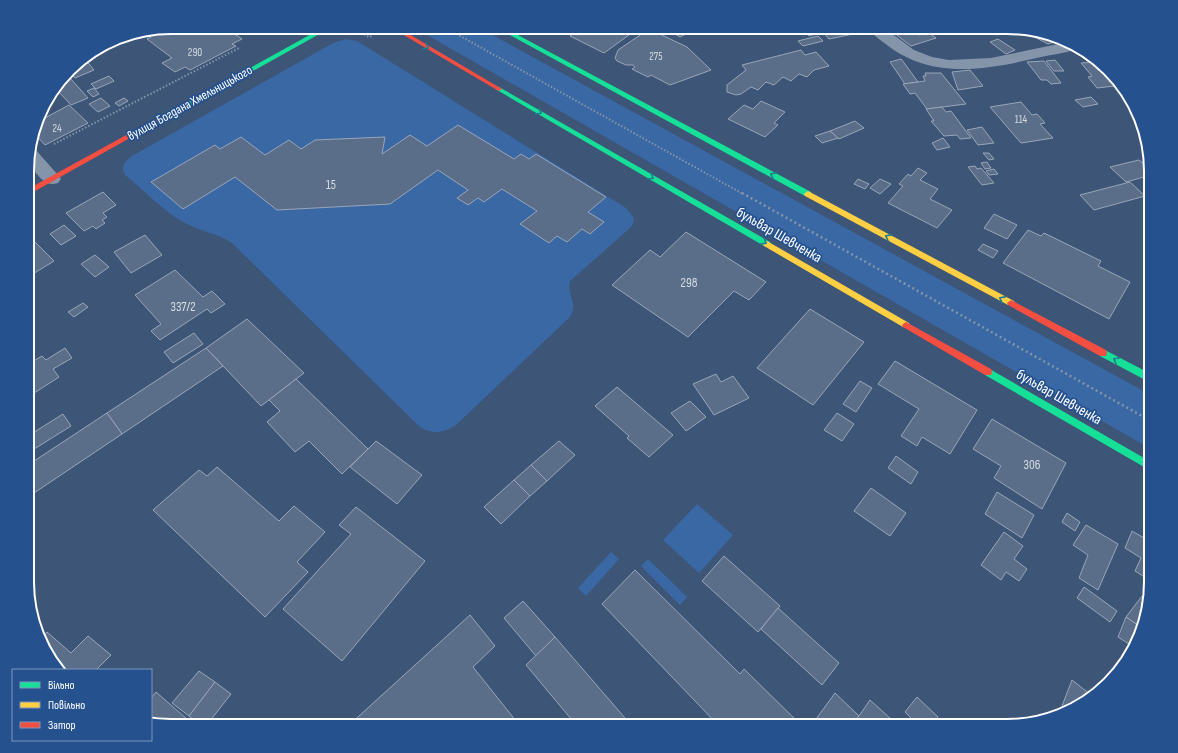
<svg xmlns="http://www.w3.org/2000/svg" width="1178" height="753" font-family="'Sofia Sans Condensed',sans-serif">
  <rect width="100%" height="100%" fill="#3d5577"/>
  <g fill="#3a68a5">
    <polygon points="413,27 478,27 1151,395 1151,449"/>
    <path d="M346 39 357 41 626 208 634 218 633 224 629 229 570 281C566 297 580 303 569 318L456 425C443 433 433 435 420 427L232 243C217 233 199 231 183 222 162 210 144 190 125 175 120 166 125 162 132 156L333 43Z"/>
    <polygon points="697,504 733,535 699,573 663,540"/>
    <polygon points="611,552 619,559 586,596 578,588"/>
    <polygon points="648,559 687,597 680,605 641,566"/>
  </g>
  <g fill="#5a6e89" stroke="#99a6b9">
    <polygon points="171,27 224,27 242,39 232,44 236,46 190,70 185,67 175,72 162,63 172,58 147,39 151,37 146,34"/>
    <polygon points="583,27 640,27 604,53 570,36"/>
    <polygon points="664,27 699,27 680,37"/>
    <polygon points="801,27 852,27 858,33 829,39 823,32 809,36"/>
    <polygon points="886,27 909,27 919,35 928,32 936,38 911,46"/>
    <polygon points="1012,28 1053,35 1059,38 1057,39 1060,40 1048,44 1019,29 1016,30"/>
    <polygon points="649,29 687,47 711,70 670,85 651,75 648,77 632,69 635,67 633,65 626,65 617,61 615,58 618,50"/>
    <polygon points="132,35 135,39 123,43 122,41 97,50 116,38"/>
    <polygon points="818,36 823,41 803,46 798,41"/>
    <polygon points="998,39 1015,50 1006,54 990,42"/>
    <polygon points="801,50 805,55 816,52 829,66 814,70 807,77 799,74 791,81 783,77 774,85 766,82 758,90 751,87 741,94 736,95 727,92 727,85 746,70 742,65"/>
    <polygon points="84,58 94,70 75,78 71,73 76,71 73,67"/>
    <polygon points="901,59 902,60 918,82 905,84 890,62"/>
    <polygon points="1055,60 1064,71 1054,71 1046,61"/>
    <polygon points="1044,61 1061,83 1051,84 1047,80 1041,80 1027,62"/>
    <polygon points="1097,62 1114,80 1110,80 1115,86 1097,88 1088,77 1092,76 1081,63"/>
    <polygon points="970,70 983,86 958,90 952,72"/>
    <polygon points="925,73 941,73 966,104 927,109 915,93 910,94 903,84 925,81 923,76 926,76"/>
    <polygon points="109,76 114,81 96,89 91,84"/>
    <polygon points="70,78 88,98 71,105 56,89 61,82"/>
    <polygon points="94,88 99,94 93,97 87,91"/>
    <polygon points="1091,97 1098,104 1083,107 1075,100"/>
    <polygon points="101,98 110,106 98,112 89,104"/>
    <polygon points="124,98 128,101 119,106 115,103"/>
    <polygon points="761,101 785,112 774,123 778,125 765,137 728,119 744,105 753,109"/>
    <polygon points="1021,102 1032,115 1037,114 1045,123 1040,124 1053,138 1021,143 990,107"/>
    <polygon points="69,105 88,123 45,145 34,133 39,116 43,119"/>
    <polygon points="942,107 946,112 951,111 971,138 960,139 957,135 944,136 931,121 934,121 926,109"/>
    <polygon points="855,121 864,128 839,139 830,131"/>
    <polygon points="458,125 514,159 521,154 529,159 536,154 606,197 588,212 604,222 590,234 582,229 567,242 557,236 549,243 520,224 537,211 502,189 484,202 478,198 468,205 457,198 468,190 438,170 390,204 277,210 235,177 183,209 151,182 215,145 220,149 241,137 265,155 289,140 301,149 315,140 385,137 382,154 410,135 427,146"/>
    <polygon points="982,127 994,143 978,145 967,130"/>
    <polygon points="830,131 838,138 822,143 815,136"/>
    <polygon points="943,138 950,147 937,150 932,143"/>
    <polygon points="983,153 989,153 994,159 989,160"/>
    <polygon points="1139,160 1151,170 1151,175 1126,182 1110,167"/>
    <polygon points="987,162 991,168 985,169 981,163"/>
    <polygon points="975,166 977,169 981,168 994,183 982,185 968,167"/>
    <polygon points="918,168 927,173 920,180 938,189 930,199 952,210 937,228 888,203 903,186 899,184 908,174 911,176"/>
    <polygon points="994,169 998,174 989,175 986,171"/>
    <polygon points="858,179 869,184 865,189 854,184"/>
    <polygon points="880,179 891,184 880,194 870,188"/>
    <polygon points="1130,182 1145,196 1094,210 1080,195"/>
    <polygon points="103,192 116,205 103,213 107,217 102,220 105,223 96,229 93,226 84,231 66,213"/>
    <polygon points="994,214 1017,225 1007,239 984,228"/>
    <polygon points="64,225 76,236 61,245 50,234"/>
    <polygon points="1028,230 1041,236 1044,233 1101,261 1098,266 1130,282 1109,319 1003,263"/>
    <polygon points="28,232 34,236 31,238 54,261 28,277"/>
    <polygon points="686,232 766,282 749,300 734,291 688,337 612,285 650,250 660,257"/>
    <polygon points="145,235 162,255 131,273 114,252"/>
    <polygon points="983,244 998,251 993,258 978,250"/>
    <polygon points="95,255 109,267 95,277 81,264"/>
    <polygon points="175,270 203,297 212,291 225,304 211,313 207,309 160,340 151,331 161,324 135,295"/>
    <polygon points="83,303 88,307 74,317 68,312"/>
    <polygon points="810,309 864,342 813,405 757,368"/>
    <polygon points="247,319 304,373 261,406 206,348"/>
    <polygon points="194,333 203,344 173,363 164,352"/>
    <polygon points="65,348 72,358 53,369 59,377 28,397 28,364 42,356 46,360"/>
    <polygon points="206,348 223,366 122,434 107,413"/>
    <polygon points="895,361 977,410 950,454 922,437 917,446 901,436 919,409 878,384"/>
    <polygon points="716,374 721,382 733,376 749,398 714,415 693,384"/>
    <polygon points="296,379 368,449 342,474 309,441 295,452 267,422 280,411 269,400"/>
    <polygon points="860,381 872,388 856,412 843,404"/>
    <polygon points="617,387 673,435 649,457 627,438 629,436 595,406"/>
    <polygon points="690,401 706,417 686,431 671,413"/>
    <polygon points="107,413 122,434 28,497 28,465"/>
    <polygon points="837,413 854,424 842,441 824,430"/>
    <polygon points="63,414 71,426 31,451 28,445 28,436"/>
    <polygon points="992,419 1066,463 1042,509 994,478 1001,466 973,449"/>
    <polygon points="376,441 422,475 397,504 350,467"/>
    <polygon points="559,441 575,455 547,481 531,465"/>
    <polygon points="896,456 918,472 911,484 888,468"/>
    <polygon points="531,465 547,481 530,496 514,480"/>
    <polygon points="217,467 279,521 294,506 325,532 297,562 308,572 265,617 153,510 199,470 207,476"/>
    <polygon points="514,480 530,496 501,524 484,507"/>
    <polygon points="871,488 906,513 890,536 854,511"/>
    <polygon points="997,492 1034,515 1022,538 985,514"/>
    <polygon points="356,507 425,561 342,661 283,609 351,534 339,525"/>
    <polygon points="1067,513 1080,522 1075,531 1062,522"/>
    <polygon points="1086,525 1118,544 1098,590 1079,578 1088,555 1073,545"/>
    <polygon points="1132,531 1151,542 1151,581 1135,571 1141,558 1125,548"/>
    <polygon points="1004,532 1023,546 1014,559 1027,569 1019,581 1006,572 1001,580 981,565"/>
    <polygon points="724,556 780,606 758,632 702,581"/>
    <polygon points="635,570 740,674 744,669 802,726 719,726 602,604"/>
    <polygon points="1084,587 1117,611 1110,622 1077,598"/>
    <polygon points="1142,596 1148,600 1139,626 1126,617"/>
    <polygon points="523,601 555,637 536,656 504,618"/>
    <polygon points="778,608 839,663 822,685 761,629"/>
    <polygon points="470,615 495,646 473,667 520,726 348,726"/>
    <polygon points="1126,617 1139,626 1132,646 1118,637"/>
    <polygon points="47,632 71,653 88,636 111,655 96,670 59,670 51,662 42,638"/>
    <polygon points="555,637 625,718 618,726 577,726 526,665"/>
    <polygon points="199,671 215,682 189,716 172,703"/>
    <polygon points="1072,680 1091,695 1079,707 1067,710 1062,706"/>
    <polygon points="215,682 231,694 206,726 202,726 189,716"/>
    <polygon points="156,692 195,726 171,726 151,723 151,698"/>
    <polygon points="835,693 859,716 852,726 811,726"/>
    <polygon points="917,697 938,717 932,726 919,726 905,712"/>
    <polygon points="870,700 891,719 887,726 852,726"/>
    <polygon points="625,718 632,726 618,726"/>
  </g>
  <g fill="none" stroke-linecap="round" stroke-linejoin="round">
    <g stroke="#8495aa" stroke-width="2" stroke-dasharray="1.5 2" stroke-linecap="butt">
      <polyline points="352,27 369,37 372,36"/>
      <polyline points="444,27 743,194"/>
      <polyline points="54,144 239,48"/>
    </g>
    <polyline stroke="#8495aa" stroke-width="2.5" stroke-dasharray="2 3" stroke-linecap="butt" points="742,193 1151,421"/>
    <g fill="#8495aa" fill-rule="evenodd">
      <path d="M867 27H883L914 50 932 57 949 60 991 58 1068 42 1080 48C1068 53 1054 54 1041 57 990 69 933 81 887 45 880 40 872 34 867 27Z"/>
      <path d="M30 147 34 148 58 175 61 179 58 183C44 188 37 173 28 163Z"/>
    </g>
    <g fill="#16e098" fill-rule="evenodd">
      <polygon points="324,27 332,27 163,121 159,121 158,119"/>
      <polygon points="495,27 503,27 811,192 812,194 811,196 805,196"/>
      <polygon points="499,87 770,242 771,244 770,246 764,246 497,90 496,89"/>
      <polygon points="1103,349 1151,374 1151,383 1100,356 1099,353 1100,350"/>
      <polygon points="988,368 1151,462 1151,471 985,375 984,372 985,369"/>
    </g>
    <g fill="#ffcf43" fill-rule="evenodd">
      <polygon points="808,191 1014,301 1015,303 1014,305 1008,305 805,196 804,194"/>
      <polygon points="767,241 909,323 910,325 909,327 903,327 764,246 763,244"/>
    </g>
    <g fill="#f24e42" fill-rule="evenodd">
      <polygon points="390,27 397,27 502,89 499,91 497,90"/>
      <polygon points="159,117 163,117 164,119 28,195 28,189"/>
      <polygon points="1011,300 1106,350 1107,353 1106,356 1100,356 1008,305 1007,303"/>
      <polygon points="906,322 991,369 992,372 991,375 985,375 903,327 902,325"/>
    </g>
  </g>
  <defs><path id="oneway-chevron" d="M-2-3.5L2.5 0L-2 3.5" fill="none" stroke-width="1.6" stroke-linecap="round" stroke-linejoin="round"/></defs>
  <g stroke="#207c92">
    <use href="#oneway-chevron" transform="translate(426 47) rotate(30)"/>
    <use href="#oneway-chevron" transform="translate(539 112) rotate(30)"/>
    <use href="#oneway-chevron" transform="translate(773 175) rotate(-152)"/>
    <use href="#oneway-chevron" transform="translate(651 177) rotate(30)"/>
    <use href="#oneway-chevron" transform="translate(888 237) rotate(-152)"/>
    <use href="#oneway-chevron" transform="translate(764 242) rotate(30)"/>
    <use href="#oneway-chevron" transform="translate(1002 299) rotate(-152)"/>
    <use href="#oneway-chevron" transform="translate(1116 360) rotate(-152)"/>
  </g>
  <g text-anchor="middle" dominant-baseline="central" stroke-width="3.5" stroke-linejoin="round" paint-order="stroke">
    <g font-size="11" fill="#d6dbe2">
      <text x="195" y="52">290</text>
      <text x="656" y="56">275</text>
      <text x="1021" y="119">114</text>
      <text x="57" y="128">24</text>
    </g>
    <g font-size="13" fill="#fff" stroke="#25518f">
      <text transform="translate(190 103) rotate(-29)">вулиця Богдана Хмельницького</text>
    </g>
    <g font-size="13" fill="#d6dbe2">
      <text x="331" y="185">15</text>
      <text x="689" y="283">298</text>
      <text x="183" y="307">337/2</text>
      <text x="1032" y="465">306</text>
    </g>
    <g font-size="15" fill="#fff" stroke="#25518f">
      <text transform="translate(779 235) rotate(30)">бульвар Шевченка</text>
      <text transform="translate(1059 397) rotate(30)">бульвар Шевченка</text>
    </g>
  </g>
  <path d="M0 0H1178V753H0ZM171 34H1007A137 137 0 0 1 1144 171V582A137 137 0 0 1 1007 719H171A137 137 0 0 1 34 582V171A137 137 0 0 1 171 34Z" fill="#25518f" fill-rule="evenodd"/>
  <path fill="none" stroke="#fff" stroke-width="2" d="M171 34H1007A137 137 0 0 1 1144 171V582A137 137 0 0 1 1007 719H171A137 137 0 0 1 34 582V171A137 137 0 0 1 171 34Z"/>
  <rect x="12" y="669" width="140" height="72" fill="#25518f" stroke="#7c97bc"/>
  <rect x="20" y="682" width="20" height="6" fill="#16e098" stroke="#7c97bc"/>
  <text x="48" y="689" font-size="12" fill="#ffffff">Вільно</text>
  <rect x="20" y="702" width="20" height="6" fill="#ffcf43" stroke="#7c97bc"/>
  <text x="48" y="709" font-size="12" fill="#ffffff">Повільно</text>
  <rect x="20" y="722" width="20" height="6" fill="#f24e42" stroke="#7c97bc"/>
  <text x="48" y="729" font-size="12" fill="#ffffff">Затор</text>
</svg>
